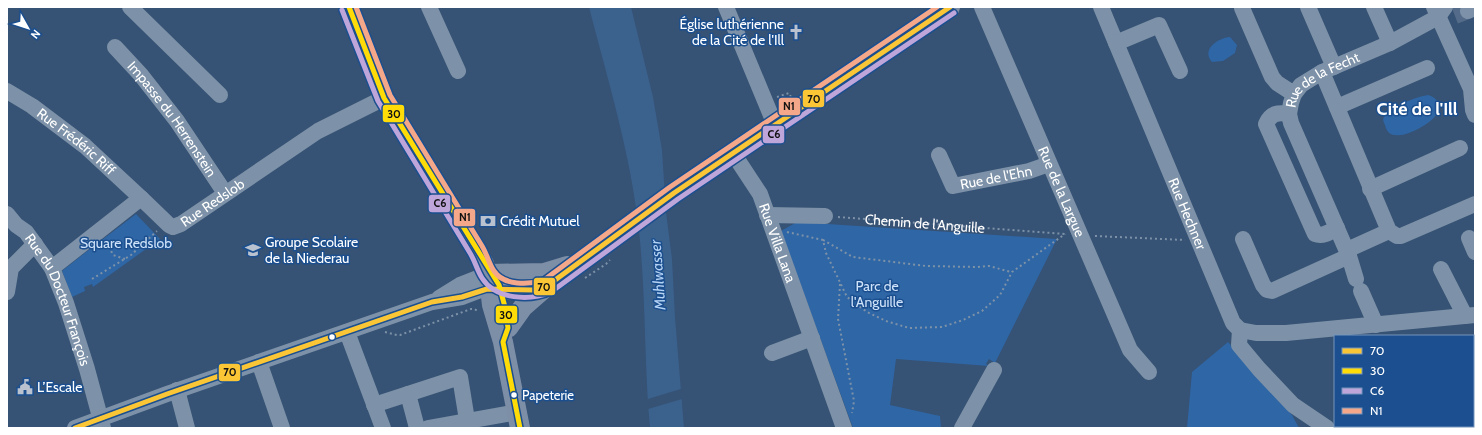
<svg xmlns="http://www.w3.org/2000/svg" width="1482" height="435" font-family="Cabin,sans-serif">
  <rect width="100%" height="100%" fill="#365274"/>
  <g fill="#2f66a5">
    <path d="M1230 37 1237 45 1235 53 1223 61 1212 62C1201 50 1217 38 1230 37Z"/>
    <path d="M1428 95C1434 97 1437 99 1439 105 1443 118 1412 134 1401 135 1392 136 1387 134 1385 125 1384 122 1382 120 1384 117 1391 106 1416 97 1428 95Z"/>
    <polygon points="136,214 160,239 93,287 92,284 84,287 85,291 72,297 62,271 86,252"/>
    <polygon points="797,222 1057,239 995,363 989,359 986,364 989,366 896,359 890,405 940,416 941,428 853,428 781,231"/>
    <polygon points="1228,342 1292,415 1299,428 1187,428 1192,372"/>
    <polygon points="1473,347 1475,347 1475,428 1456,428 1455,426 1473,426"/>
  </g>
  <path fill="#3b618d" d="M589 7H631L653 97 662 150 666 212 672 259 675 317 684 428H650C644 363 646 297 639 231 631 155 608 81 589 7Z"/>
  <polygon fill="#365274" points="681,389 682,399 648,409 648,399"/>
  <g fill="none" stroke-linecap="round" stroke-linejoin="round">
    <polyline stroke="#546c89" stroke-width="16" stroke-dasharray="16 8" stroke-linecap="butt" points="1455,16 1468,11"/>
    <g stroke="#7d92a8" stroke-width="2" stroke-dasharray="2 3" stroke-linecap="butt">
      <polyline points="777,97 789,93 791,97"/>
      <path id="s1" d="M838 217 1065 234"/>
      <polyline points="787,232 823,240 826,253 847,297 867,312 886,321 909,328 942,327 963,320 982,311 1000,295 1012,272 1065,234"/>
      <polyline points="1095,236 1185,240"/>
      <polyline points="823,240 853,257 926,266 977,267 989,266 1011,272"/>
      <polyline points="107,242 113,255 125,259"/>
      <polyline points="585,278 606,264 610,260"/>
      <polyline points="92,279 131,255 157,231"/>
      <polyline points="840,284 838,319 854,401 852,413"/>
      <polyline points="385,332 397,335 400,335 471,309 474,309 478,311"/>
    </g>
    <g stroke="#7d92a8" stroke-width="16">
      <polyline points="130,7 220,95"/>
      <polyline points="429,7 458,71"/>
      <polyline points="726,7 775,125"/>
      <path id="s2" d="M982 7 1130 350 1149 372"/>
      <path id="s3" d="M1101 7 1233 323 1240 330 1239 345 1259 369 1293 405 1327 428"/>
      <polyline points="1308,7 1334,67"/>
      <polyline points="1374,7 1390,43"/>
      <polyline points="1434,7 1471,89 1473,110 1475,115"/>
      <polyline points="1242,8 1272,77 1277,83 1294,94"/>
      <polyline points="1468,11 1475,8"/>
      <polyline points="1116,43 1159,25 1180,71"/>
      <path id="s4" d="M115 47 141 75 177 121 225 193"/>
      <polyline points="1322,72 1389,231 1397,236 1401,236 1475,204"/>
      <path id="s5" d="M7 91 32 106 85 146 141 198"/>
      <polyline points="1337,107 1427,68"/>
      <path d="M1289 114C1278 112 1271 113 1266 124L1315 234C1323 237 1330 232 1337 228"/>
      <path id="s6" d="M733 153 760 194 844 428"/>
      <path id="s7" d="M939 155 953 186 1029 171 1049 164"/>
      <polyline points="1370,189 1460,148"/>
      <path id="s8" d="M7 214 16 225 26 232 52 268 66 303 87 369 103 428"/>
      <polyline points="767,215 825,216"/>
      <polyline points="1469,238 1475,252"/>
      <polyline points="1243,239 1263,285 1267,290 1272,291 1349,256"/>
      <polyline points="1347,250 1389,231"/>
      <path id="s9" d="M52 268 141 198 169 225 173 227 181 224 318 131 384 98"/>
      <polyline points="1441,269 1465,316"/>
      <path id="s10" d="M1356 279 1349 256 1291 123 1289 114 1291 103 1294 94 1301 85 1322 72 1390 43 1438 17 1445 7"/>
      <polyline points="1361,291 1376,325"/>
      <polyline points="7,292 11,268 35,244"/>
      <polyline points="439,298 460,285 488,274"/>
      <polyline points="1240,330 1256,333 1286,333 1475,315"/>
      <polyline points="347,332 383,428"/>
      <polyline points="772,353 812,338"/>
      <polyline points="259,362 282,428"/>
      <polyline points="177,390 187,428"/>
      <polyline points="408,394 417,428"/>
      <polyline points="374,405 460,377 467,420"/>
      <polyline points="75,428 167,394 432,302 462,297 483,289 490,289"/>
      <polyline points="428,428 517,412"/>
      <polyline points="962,428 994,370"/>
    </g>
    <g stroke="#7d8ea7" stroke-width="20">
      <polyline points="349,7 384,98 476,249 484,264 489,280 492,305 503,342 520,428"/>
      <polyline points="488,274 544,273 567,266"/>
      <polyline points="490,289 533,290 547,286 674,193 950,7"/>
      <polyline points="508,328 523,307 547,286"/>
    </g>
    <defs>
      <polyline id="bus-1" points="75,428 167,394 432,302 462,297 487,289 533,290 547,286 674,193 950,7"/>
      <polyline id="bus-2" points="349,7 384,98 499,285 505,307 508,328 503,342 520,428"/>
      <path id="bus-3" d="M342 10 378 101 470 253C475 261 477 270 482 278 496 300 530 301 551 292L678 199 954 13"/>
      <path id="bus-4" d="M356 7 390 95 482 246C487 254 489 264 494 271 504 286 529 285 544 280L670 187 937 7"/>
    </defs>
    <use href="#bus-1" stroke="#1b4f8f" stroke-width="8"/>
    <use href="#bus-2" stroke="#1b4f8f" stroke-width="8"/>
    <use href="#bus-3" stroke="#1b4f8f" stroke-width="8"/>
    <use href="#bus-4" stroke="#1b4f8f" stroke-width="8"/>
    <use href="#bus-1" stroke="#fbc636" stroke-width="5"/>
    <use href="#bus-2" stroke="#ffdc08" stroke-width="5"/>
    <use href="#bus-3" stroke="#bea5da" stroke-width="5"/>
    <use href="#bus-4" stroke="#f5a889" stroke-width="5"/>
  </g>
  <defs>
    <symbol id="church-bare" viewBox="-9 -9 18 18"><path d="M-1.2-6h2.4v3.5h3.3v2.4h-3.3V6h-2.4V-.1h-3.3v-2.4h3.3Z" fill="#b9c2ce" stroke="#1b4f8f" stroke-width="2.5" paint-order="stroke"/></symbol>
    <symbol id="bank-bare" viewBox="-9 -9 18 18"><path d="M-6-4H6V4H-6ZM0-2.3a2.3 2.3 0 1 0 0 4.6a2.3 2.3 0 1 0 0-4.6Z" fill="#b9c2ce" stroke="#1b4f8f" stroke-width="2.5" paint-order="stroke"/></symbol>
    <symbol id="school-bare" viewBox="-9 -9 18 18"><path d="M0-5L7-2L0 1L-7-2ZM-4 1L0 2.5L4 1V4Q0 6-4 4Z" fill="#b9c2ce" stroke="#1b4f8f" stroke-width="2.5" paint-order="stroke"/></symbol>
    <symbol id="civic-bare" viewBox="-9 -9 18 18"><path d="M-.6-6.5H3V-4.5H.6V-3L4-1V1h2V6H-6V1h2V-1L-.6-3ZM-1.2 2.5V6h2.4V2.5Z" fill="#b9c2ce" stroke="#1b4f8f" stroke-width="2.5" paint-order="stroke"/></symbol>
  </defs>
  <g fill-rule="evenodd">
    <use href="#church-bare" x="785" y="21" width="22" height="22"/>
    <use href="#bank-bare" x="477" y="210" width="22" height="22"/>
    <use href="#school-bare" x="242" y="239" width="22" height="22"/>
    <use href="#civic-bare" x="14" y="376" width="22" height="22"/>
  </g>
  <g fill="#fff" stroke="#1b4f8f" stroke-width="1.5">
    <circle cx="332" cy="337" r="3.5"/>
    <circle cx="514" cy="395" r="3.5"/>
  </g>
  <g text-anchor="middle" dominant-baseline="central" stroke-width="3" stroke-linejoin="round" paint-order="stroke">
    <g font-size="13" fill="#fff" stroke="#1b4f8f" text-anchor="start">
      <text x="522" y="395">Papeterie</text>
    </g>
    <g font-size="14" fill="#fff" stroke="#1b4f8f" text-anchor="start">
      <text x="784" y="24" text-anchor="end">Église luthérienne<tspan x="784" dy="16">de la Cité de l'Ill</tspan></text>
      <text x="500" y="221">Crédit Mutuel</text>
      <text x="265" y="242">Groupe Scolaire<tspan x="265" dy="16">de la Niederau</tspan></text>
      <text x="37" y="387">L’Escale</text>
    </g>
    <g font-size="14" fill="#fff" stroke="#1b4f8f">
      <text stroke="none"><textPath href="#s10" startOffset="230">Rue de la Fecht</textPath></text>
      <text stroke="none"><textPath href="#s4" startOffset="92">Impasse du Herrenstein</textPath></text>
      <text stroke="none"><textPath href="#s5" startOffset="86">Rue Frédéric Riff</textPath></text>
      <text stroke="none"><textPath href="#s7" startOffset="78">Rue de l'Ehn</textPath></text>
      <text stroke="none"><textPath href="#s2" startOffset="201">Rue de la Largue</textPath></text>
      <text stroke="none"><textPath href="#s9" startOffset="203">Rue Redslob</textPath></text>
      <text stroke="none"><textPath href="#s3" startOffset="224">Rue Hechner</textPath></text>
      <text stroke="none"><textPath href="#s1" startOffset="87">Chemin de l'Anguille</textPath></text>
      <text stroke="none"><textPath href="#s6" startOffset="101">Rue Villa Lana</textPath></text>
      <text stroke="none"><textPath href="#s8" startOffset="102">Rue du Docteur François</textPath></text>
    </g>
    <g font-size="14" fill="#cfe3fa" stroke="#1b4f8f">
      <text x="126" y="243">Square Redslob</text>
      <text x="877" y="286">Parc de<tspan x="877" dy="16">l'Anguille</tspan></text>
    </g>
    <g font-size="15" font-style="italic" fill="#b5d3f5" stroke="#1b4f8f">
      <text transform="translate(658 275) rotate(-94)">Muhlwasser</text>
    </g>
    <g font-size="18" font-weight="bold" fill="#fff" stroke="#1b4f8f">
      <text x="1417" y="109">Cité de l'Ill</text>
    </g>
  </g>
  <g stroke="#1b4f8f" stroke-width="1.5">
    <rect x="802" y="89" width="23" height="19" rx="4" fill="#fbc636"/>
    <rect x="778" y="97" width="23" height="19" rx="4" fill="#f5a889"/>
    <rect x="382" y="104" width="23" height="19" rx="4" fill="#ffdc08"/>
    <rect x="762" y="125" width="23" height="19" rx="4" fill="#bea5da"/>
    <rect x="428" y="194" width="23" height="19" rx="4" fill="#bea5da"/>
    <rect x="453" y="208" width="23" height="19" rx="4" fill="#f5a889"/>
    <rect x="533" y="277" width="23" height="19" rx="4" fill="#fbc636"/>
    <rect x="495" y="305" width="23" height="19" rx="4" fill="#ffdc08"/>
    <rect x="218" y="363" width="23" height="19" rx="4" fill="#fbc636"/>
  </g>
  <g font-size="11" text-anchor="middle" font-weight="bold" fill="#111">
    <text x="814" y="103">70</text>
    <text x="789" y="110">N1</text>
    <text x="394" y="118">30</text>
    <text x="774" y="138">C6</text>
    <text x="440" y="207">C6</text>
    <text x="465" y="221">N1</text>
    <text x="544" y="291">70</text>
    <text x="506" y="319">30</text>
    <text x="230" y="376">70</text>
  </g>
  <rect width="1482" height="435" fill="none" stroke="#ffffff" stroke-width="16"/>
  <rect x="1334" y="335" width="140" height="92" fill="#1b4f8f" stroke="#7695bc"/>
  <rect x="1342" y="348" width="20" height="6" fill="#fbc636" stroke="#7695bc"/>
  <text x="1370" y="355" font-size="12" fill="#ffffff">70</text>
  <rect x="1342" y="368" width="20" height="6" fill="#ffdc08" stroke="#7695bc"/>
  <text x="1370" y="375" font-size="12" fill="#ffffff">30</text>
  <rect x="1342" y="388" width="20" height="6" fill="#bea5da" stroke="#7695bc"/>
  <text x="1370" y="395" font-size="12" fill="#ffffff">C6</text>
  <rect x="1342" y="408" width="20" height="6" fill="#f5a889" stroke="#7695bc"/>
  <text x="1370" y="415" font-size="12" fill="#ffffff">N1</text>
  <g transform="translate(28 28) rotate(129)" stroke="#1b4f8f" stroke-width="3" paint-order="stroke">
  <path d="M0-3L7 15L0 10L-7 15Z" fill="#ffffff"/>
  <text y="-6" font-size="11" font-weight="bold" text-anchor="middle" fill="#ffffff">N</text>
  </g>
</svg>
